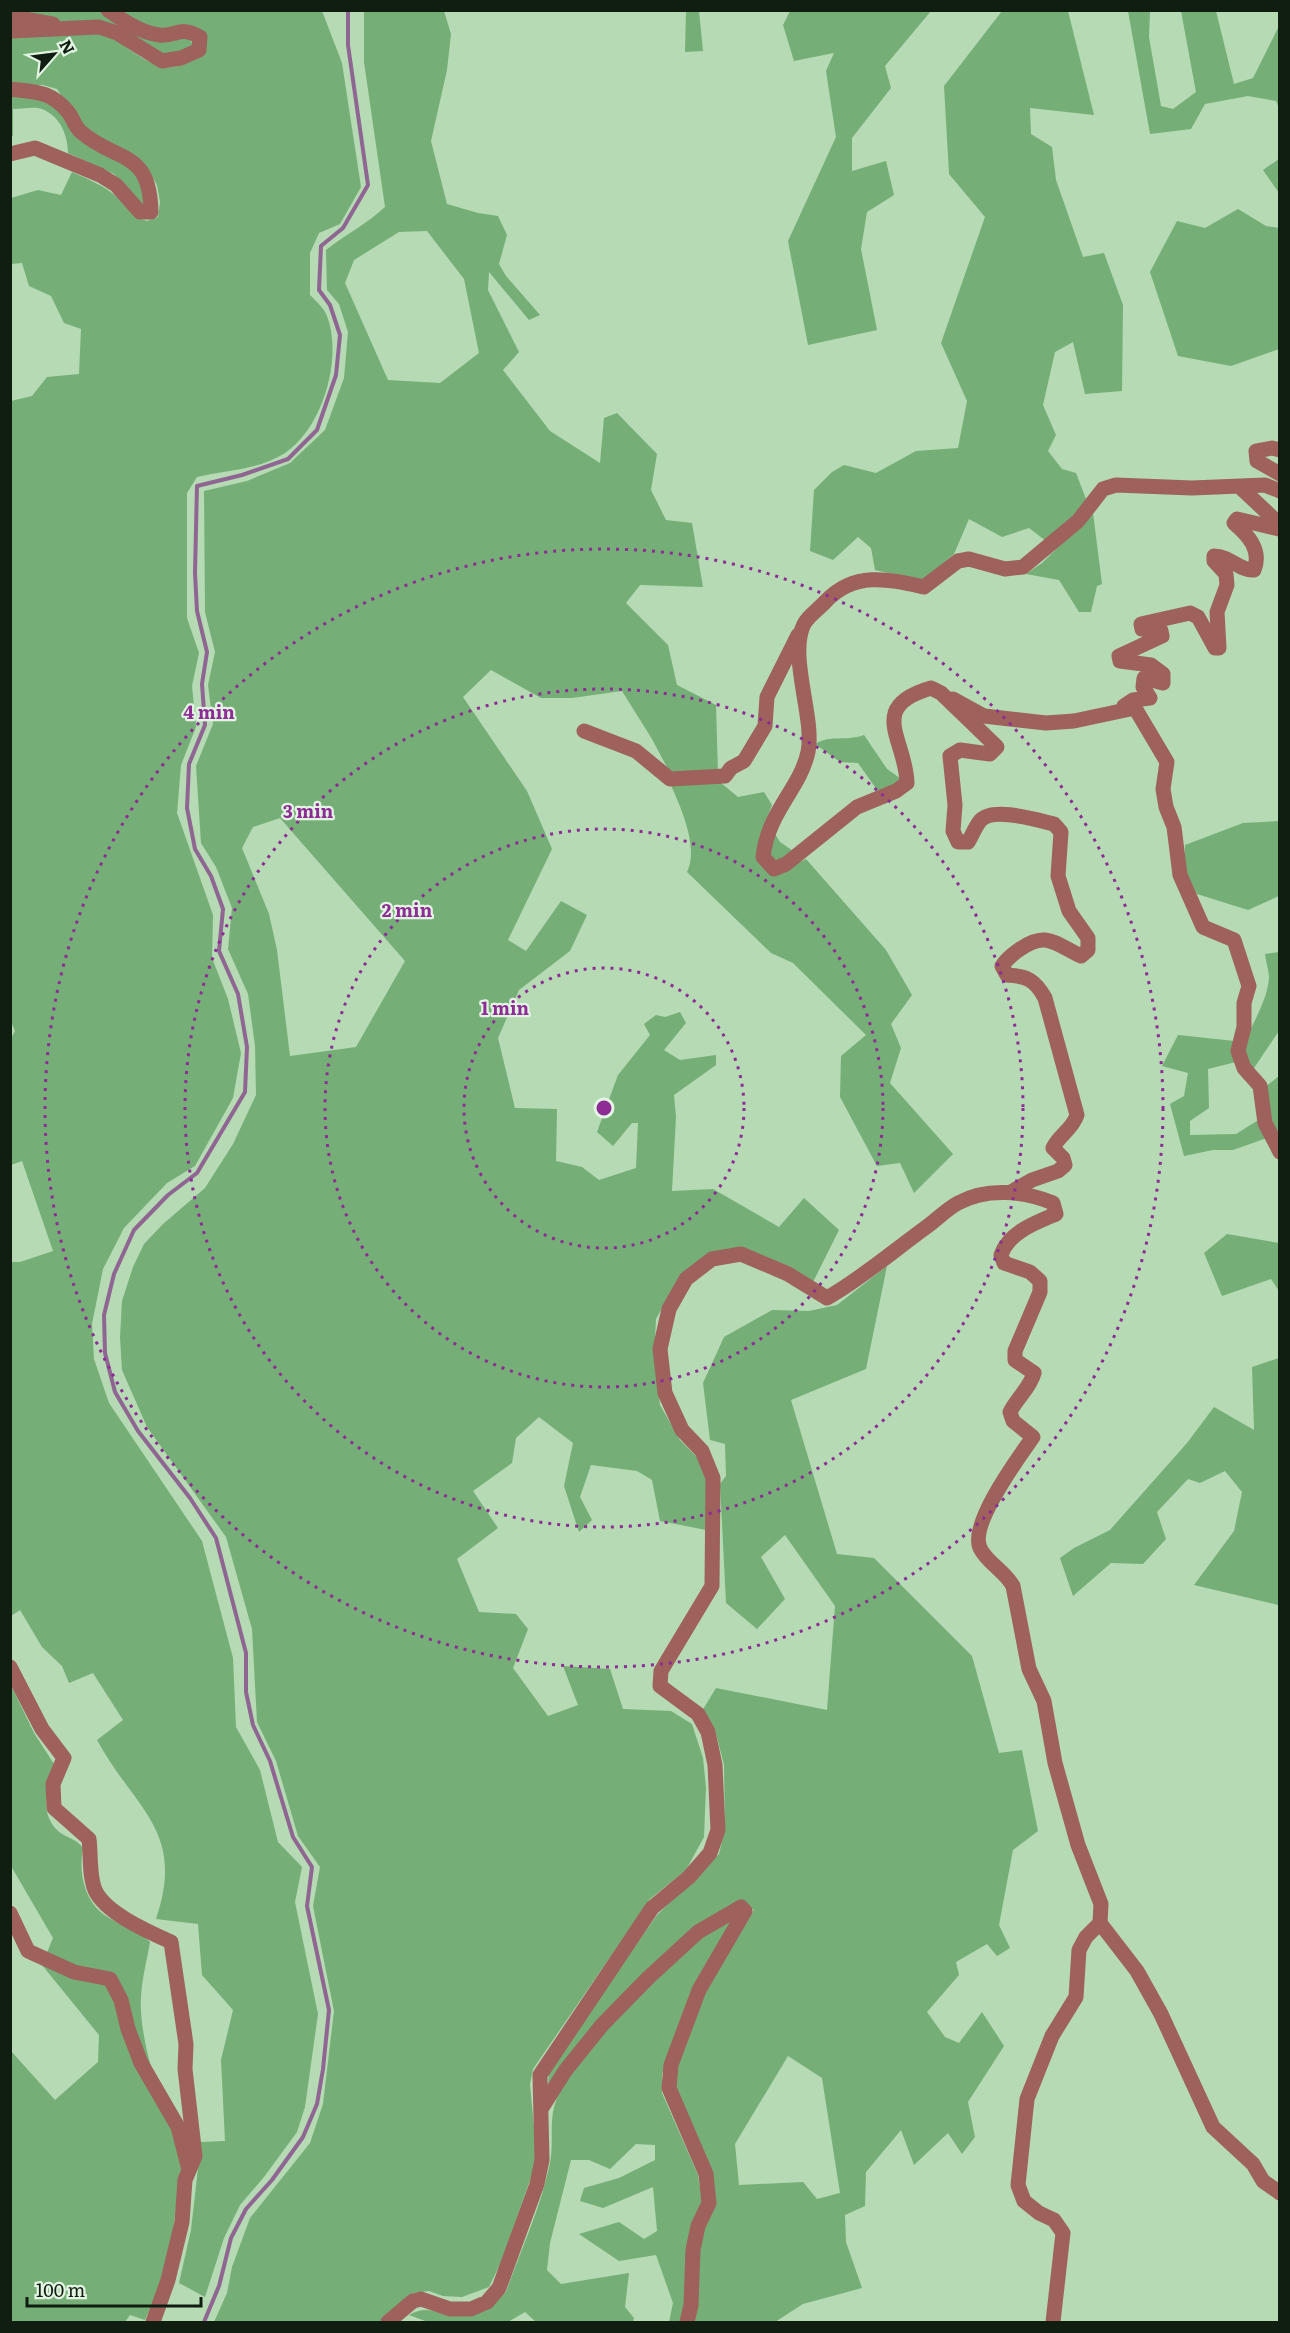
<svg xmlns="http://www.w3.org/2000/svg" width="1290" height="2333" font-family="Literata,serif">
  <rect width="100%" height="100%" fill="#b5dab4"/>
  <g fill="#76ae77" fill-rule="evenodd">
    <polygon points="10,11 99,11 107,17 188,37 194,46 165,57 70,24"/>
    <path d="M117 11H322L342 63 361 187 340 224 319 233 310 253V295C316 301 324 308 327 316 343 357 323 428 285 453 259 470 226 470 197 477L187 493V618L199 653 192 686 196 727 181 765 177 813 213 915 212 958 228 999 241 1053 233 1098 195 1166 167 1183 124 1228 103 1269 92 1324 94 1359 109 1403 202 1541 233 1658 236 1727 260 1770 278 1842 302 1867 295 1902 318 2014 305 2107 297 2132 264 2177 240 2205 224 2238 205 2297 179 2283 191 2230 201 2142 225 2141 221 2060 233 2010 202 1975 198 1924 156 1919C186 1830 135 1810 97 1740L123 1720 93 1673 69 1683 62 1666 42 1647 20 1610 11 1616 10 1262H20L53 1251 22 1161 11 1165 10 1040 15 1031 10 1019 11 401 32 396 47 377 79 374 81 329 64 323 51 296 29 286 22 263 11 264V198L38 190 61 195 72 172C88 179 105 186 118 198 130 209 130 216 147 221L158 217 160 202 157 185 146 166 83 128 57 89 43 85H11V36C38 35 76 30 103 35 116 37 120 43 130 50 163 72 170 73 205 54V35C174 31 144 29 117 11Z"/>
    <path d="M364 11H444L451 34 447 70 431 141 447 204 478 213 498 216 507 235 499 264 506 276 540 315 529 320 489 272 488 290 519 352 503 370 550 431 600 463 604 418 617 413 657 454 651 490 666 520 692 523 703 587 640 585 626 603 668 645 677 685 716 705 718 773H670L652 739 622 691 572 698H541L491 670 463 697 527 791 552 849 508 940 526 951 561 901 587 915 570 951 519 990 498 1038 515 1108 557 1109 556 1161 582 1167 599 1180 636 1168 638 1123H632L613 1146 597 1132 618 1075 650 1035 644 1024 656 1015 665 1017 680 1012 686 1023 664 1050 680 1060 716 1055V1065L674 1095 676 1117 672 1191 713 1189 779 1227 804 1198 839 1230 811 1286 742 1249 677 1280 656 1319 654 1358 660 1405 680 1440 698 1458 707 1481 706 1530 660 1521 652 1480 637 1471 591 1465 580 1497 592 1520 579 1532 564 1486 573 1443 539 1417 516 1438 512 1463 473 1491 498 1528 457 1559 479 1612 516 1614 528 1629 513 1668 548 1716 578 1705 563 1666 610 1669 623 1709 671 1711 692 1724 703 1758 706 1787 704 1837 686 1870 650 1899 533 2069 530 2084 537 2160 502 2260 489 2287 462 2297 443 2296 429 2291 413 2293 379 2322H214L227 2293 232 2267 250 2218 310 2143 323 2104 334 2011 313 1906 320 1867 298 1836 276 1761 257 1722 252 1629 226 1537 147 1427 122 1370 120 1337 122 1301 133 1267 144 1244 163 1224 205 1188 233 1144 256 1095 255 1046 248 994 228 949 232 908 216 867 201 843 196 766 213 724 208 685 215 652 205 612 204 491 247 481 290 463 325 430 344 378 348 332 339 304 327 290 326 250C345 235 367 224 385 207L364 62ZM427 231 464 279 479 353 440 383 388 380 345 283 354 260 399 232ZM280 818 405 961 356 1047 290 1056 277 950 269 914 242 848 253 827Z"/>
    <polygon points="686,11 699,11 703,51 685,52"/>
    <polygon points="790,11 931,11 885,66 891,88 852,138 852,171 886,161 894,195 867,212 861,249 877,330 808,345 788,241 836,137 826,71 834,53 794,61 783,25"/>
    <polygon points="1002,11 1068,11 1094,115 1030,108 1031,134 1052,147 1056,180 1083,257 1104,253 1123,305 1122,391 1085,394 1073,342 1055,352 1043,405 1056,435 1048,451 1062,469 1076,473 1086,499 1072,518 1046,541 1029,528 1002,537 969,519 954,554 922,581 875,570 871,548 858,537 833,560 810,551 814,490 832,472 844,465 876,473 916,451 958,448 967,401 941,343 985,217 949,174 944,86"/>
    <polygon points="1128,11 1150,11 1149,37 1161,106 1173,109 1196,92 1181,11 1216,11 1234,84 1253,78 1279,26 1279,108 1276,101 1248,96 1205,104 1191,129 1150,134"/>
    <path d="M10 92 37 94 123 160 148 191 142 206 114 174 68 153C68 134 59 113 38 108 31 107 20 109 13 109V136H11Z"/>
    <polygon points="1279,159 1279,193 1263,170"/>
    <polygon points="1238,209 1266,226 1279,228 1279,349 1231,366 1178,356 1150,272 1177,221 1205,228"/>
    <polygon points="1093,513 1102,584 1097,586 1091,612 1079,612 1059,580 1026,574 1042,563"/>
    <path d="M864 735 887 769 904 781 880 794 858 763 840 762 815 744C832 734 844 742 864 735Z"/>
    <path d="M670 783H721L738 797 764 792 772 805 761 835 759 855 783 870 806 859 886 950 912 995 891 1024 901 1048 890 1083 953 1154 914 1193 900 1163 877 1166 840 1097 841 1056 866 1035 793 963 771 953 687 872C699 847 681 808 670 783Z"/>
    <polygon points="1279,821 1279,896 1248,910 1197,894 1185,874 1185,845 1243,823"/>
    <polygon points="772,829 780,842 796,853 775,866 766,856"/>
    <path d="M1279 952V1031L1252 1071 1242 1051C1249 1027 1267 1004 1269 978 1269 971 1266 962 1265 954Z"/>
    <polygon points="1178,1035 1235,1041 1236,1062 1208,1069 1209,1108 1190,1121 1190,1135 1236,1134 1260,1119 1267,1138 1233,1150 1213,1150 1184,1156 1170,1104 1184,1096 1188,1073 1162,1066"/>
    <polygon points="1279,1076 1279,1136 1276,1136 1264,1088"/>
    <polygon points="1227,1234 1279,1243 1279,1291 1271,1279 1222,1296 1204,1253"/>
    <path d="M887 1266 866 1369 791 1400 837 1554 874 1558 972 1656 999 1753 1022 1750 1038 1831 1013 1850 999 1925 1010 1948 997 1956 987 1944 956 1962 959 1975 927 2012 945 2037 959 2043 982 2012 1004 2046 968 2102 975 2137 962 2154 948 2133 914 2165 901 2130 866 2172 865 2206 845 2215 846 2242 862 2288 803 2304 775 2322H693L702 2231 715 2206 674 2085 677 2064 687 2043 693 2021 705 1992 754 1910 741 1901 717 1917 548 2090 549 2069 657 1915 719 1854 725 1829 724 1765 715 1730 702 1711 716 1688 827 1710 835 1606 785 1535 761 1557 785 1599 757 1629 726 1603 720 1484 726 1476 725 1444 710 1440 703 1383 724 1337 772 1310 809 1311 837 1305ZM788 2056 822 2078 840 2193 817 2199 803 2182 739 2185 735 2144Z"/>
    <polygon points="1279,1358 1278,1605 1194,1585 1234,1531 1242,1492 1225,1471 1200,1483 1188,1479 1157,1512 1166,1539 1143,1564 1111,1563 1073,1596 1060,1558 1074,1548 1110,1530 1187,1443 1214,1407 1254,1430 1252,1367"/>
    <path d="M10 1683 34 1733 54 1764C47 1785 39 1812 57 1830 65 1838 76 1838 83 1848 78 1875 85 1904 109 1918 124 1927 137 1929 150 1942 147 1960 142 1978 141 1997 138 2042 166 2119 185 2161 173 2200 176 2243 162 2281 158 2295 150 2307 145 2320L130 2315 125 2322H11V2051L55 2100 98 2062 99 2035 42 1965 53 1938 11 1866Z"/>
    <path d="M737 1917 692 1991 662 2074V2093L698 2175 702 2200 685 2312 681 2322H669L673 2303 656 2255 619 2261 579 2234 619 2222 644 2239 657 2231 653 2187 603 2208 580 2201 584 2188 619 2178 655 2160V2145L636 2144 610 2169 589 2160H571L550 2243 547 2270 561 2284 629 2273 625 2307 634 2318 633 2322H536L525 2312 508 2322H428L409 2315C431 2304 433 2315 454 2315 472 2314 494 2304 506 2292 521 2250 541 2207 550 2163 554 2144 549 2122 555 2104 566 2064 666 1965 701 1937 712 1929 725 1923 737 1917Z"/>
  </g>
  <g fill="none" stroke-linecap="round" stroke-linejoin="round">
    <polyline stroke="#8f6592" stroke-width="4" points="204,2322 219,2286 231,2238 246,2209 272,2180 303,2137 317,2104 323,2069 329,2010 307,1906 312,1867 293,1837 270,1761 253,1725 246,1692 246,1653 216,1538 190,1498 138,1431 115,1392 105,1353 104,1315 114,1274 134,1230 168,1195 197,1173 245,1092 247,1047 238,994 219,951 223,909 211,876 195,849 187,808 189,764 205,725 202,684 207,652 197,611 195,573 197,486 242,475 288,459 317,430 336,375 340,335 330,305 319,290 321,246 343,228 368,185 348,45 348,10"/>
    <g stroke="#9f615c" stroke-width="15">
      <polyline points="10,16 53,24"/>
      <path d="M10 31 99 27 117 33 162 61 181 58 199 50 200 37C178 25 178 37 159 35 141 33 122 20 108 10"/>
      <path d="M10 89C36 92 51 91 68 112 73 118 75 127 81 132 117 163 150 149 151 212H140L116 185 100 175 35 148 10 154"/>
      <polyline points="1280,450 1272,448 1256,451 1257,461 1280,474"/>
      <polyline points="953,699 984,716 1046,723 1074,721 1135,708 1167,762 1163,789 1166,807 1174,827 1180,875 1203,927 1234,940 1249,986 1244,1003 1244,1027 1238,1051 1244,1068 1260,1086 1265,1123 1280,1152"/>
      <path d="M1124 706 1133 700 1150 698 1143 687 1144 678 1163 683V674L1151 665 1120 661 1119 656 1162 636 1161 631 1142 629 1141 624 1190 613 1198 617 1215 648H1219L1217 612 1227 585 1226 574 1214 561V556C1230 556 1240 571 1254 570 1262 550 1248 535 1234 523L1237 519 1279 529 1274 519 1241 488"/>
      <polyline points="584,731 636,751 670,779 725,776 731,768 744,761 765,726 767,697 798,635"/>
      <path d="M1011 1192 1032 1180 1058 1171 1065 1165 1063 1158 1053 1148C1059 1135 1072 1130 1077 1115L1045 998C1035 980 1027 976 1007 975L1002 966C1007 958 1012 955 1020 949 1046 931 1054 943 1081 956L1088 950V938L1069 911 1058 876 1061 832 1054 824C1037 820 992 806 980 821 975 827 972 836 968 842H958L953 831 955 805 950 756 960 750 990 754 997 747 941 693 931 688C866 707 906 739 907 783L896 791 857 807 786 864 774 869 763 857C768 811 800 789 808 752 815 718 788 656 804 624 808 616 820 608 826 601 855 571 888 579 924 587L958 561 969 559 1005 569 1023 567 1078 521 1103 489 1116 485 1192 488 1265 485 1280 491"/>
      <path d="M10 1667 42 1729 64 1758 53 1784 54 1808 89 1839C91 1855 89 1876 95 1890 105 1913 149 1932 171 1942L186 2044 185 2069 195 2156 185 2180 182 2222 168 2280 153 2322"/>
      <polyline points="10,1913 28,1951 74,1972 110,1979 121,2000 128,2029 141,2063 178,2127 189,2170"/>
      <polyline points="1100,1923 1137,1971 1161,2014 1213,2127 1253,2164 1263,2181 1280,2193"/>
      <polyline points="543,2106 565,2071 602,2025 648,1978 698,1932 741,1907 745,1911 699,1990 671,2065 669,2088 706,2174 709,2203 698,2226 693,2250 691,2305 687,2322"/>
      <path d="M388 2322 413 2301 421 2299 450 2309H471L487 2302 499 2288 537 2184 542 2160 540 2075 652 1908 689 1877 710 1853 718 1830 715 1765 708 1732 698 1714 660 1686 661 1671 712 1586 713 1478 702 1451 682 1430 665 1393 660 1349 669 1309 686 1279 712 1259 741 1254 788 1274 827 1298C862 1278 892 1252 925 1228 936 1220 947 1209 958 1203 987 1187 1024 1191 1053 1203L1056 1214C1035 1223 1009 1232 1001 1255L1004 1263 1030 1272 1040 1281V1292L1015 1351V1360L1034 1373C1030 1388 1017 1398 1010 1412L1013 1421 1033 1437C1019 1457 969 1524 980 1548 987 1563 1004 1570 1013 1586L1029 1669 1044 1701 1055 1763 1078 1845 1101 1904 1100 1923 1086 1937 1079 1950 1076 1997 1052 2036 1027 2099 1018 2185 1024 2201 1039 2213 1054 2220 1063 2233 1053 2322"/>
    </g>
  </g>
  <g fill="none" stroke="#8d2c95" stroke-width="3" stroke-dasharray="3 6">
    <circle cx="604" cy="1108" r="140"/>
    <circle cx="604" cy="1108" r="279"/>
    <circle cx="604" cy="1108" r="419"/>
    <circle cx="604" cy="1108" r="559"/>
  </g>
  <circle cx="604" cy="1108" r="9" fill="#8d2c95" stroke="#e2f5e2" stroke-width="3"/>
  <g font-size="18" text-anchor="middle" font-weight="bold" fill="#8d2c95" stroke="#e2f5e2" stroke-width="4.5" stroke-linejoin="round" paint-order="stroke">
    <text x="209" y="719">4 min</text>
    <text x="308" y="818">3 min</text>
    <text x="407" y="917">2 min</text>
    <text x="505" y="1015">1 min</text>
  </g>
  <rect width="1290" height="2333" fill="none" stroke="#101e11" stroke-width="24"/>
  <g transform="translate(54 54) rotate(62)" stroke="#e2f5e2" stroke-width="4.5" paint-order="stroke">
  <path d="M0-4.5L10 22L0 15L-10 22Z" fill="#101e11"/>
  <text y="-9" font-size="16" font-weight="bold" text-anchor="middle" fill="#101e11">N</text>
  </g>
  <path d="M27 2297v9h174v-9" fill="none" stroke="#101e11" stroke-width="3"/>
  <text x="36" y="2297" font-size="18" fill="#101e11" stroke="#e2f5e2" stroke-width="4.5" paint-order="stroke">100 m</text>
</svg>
